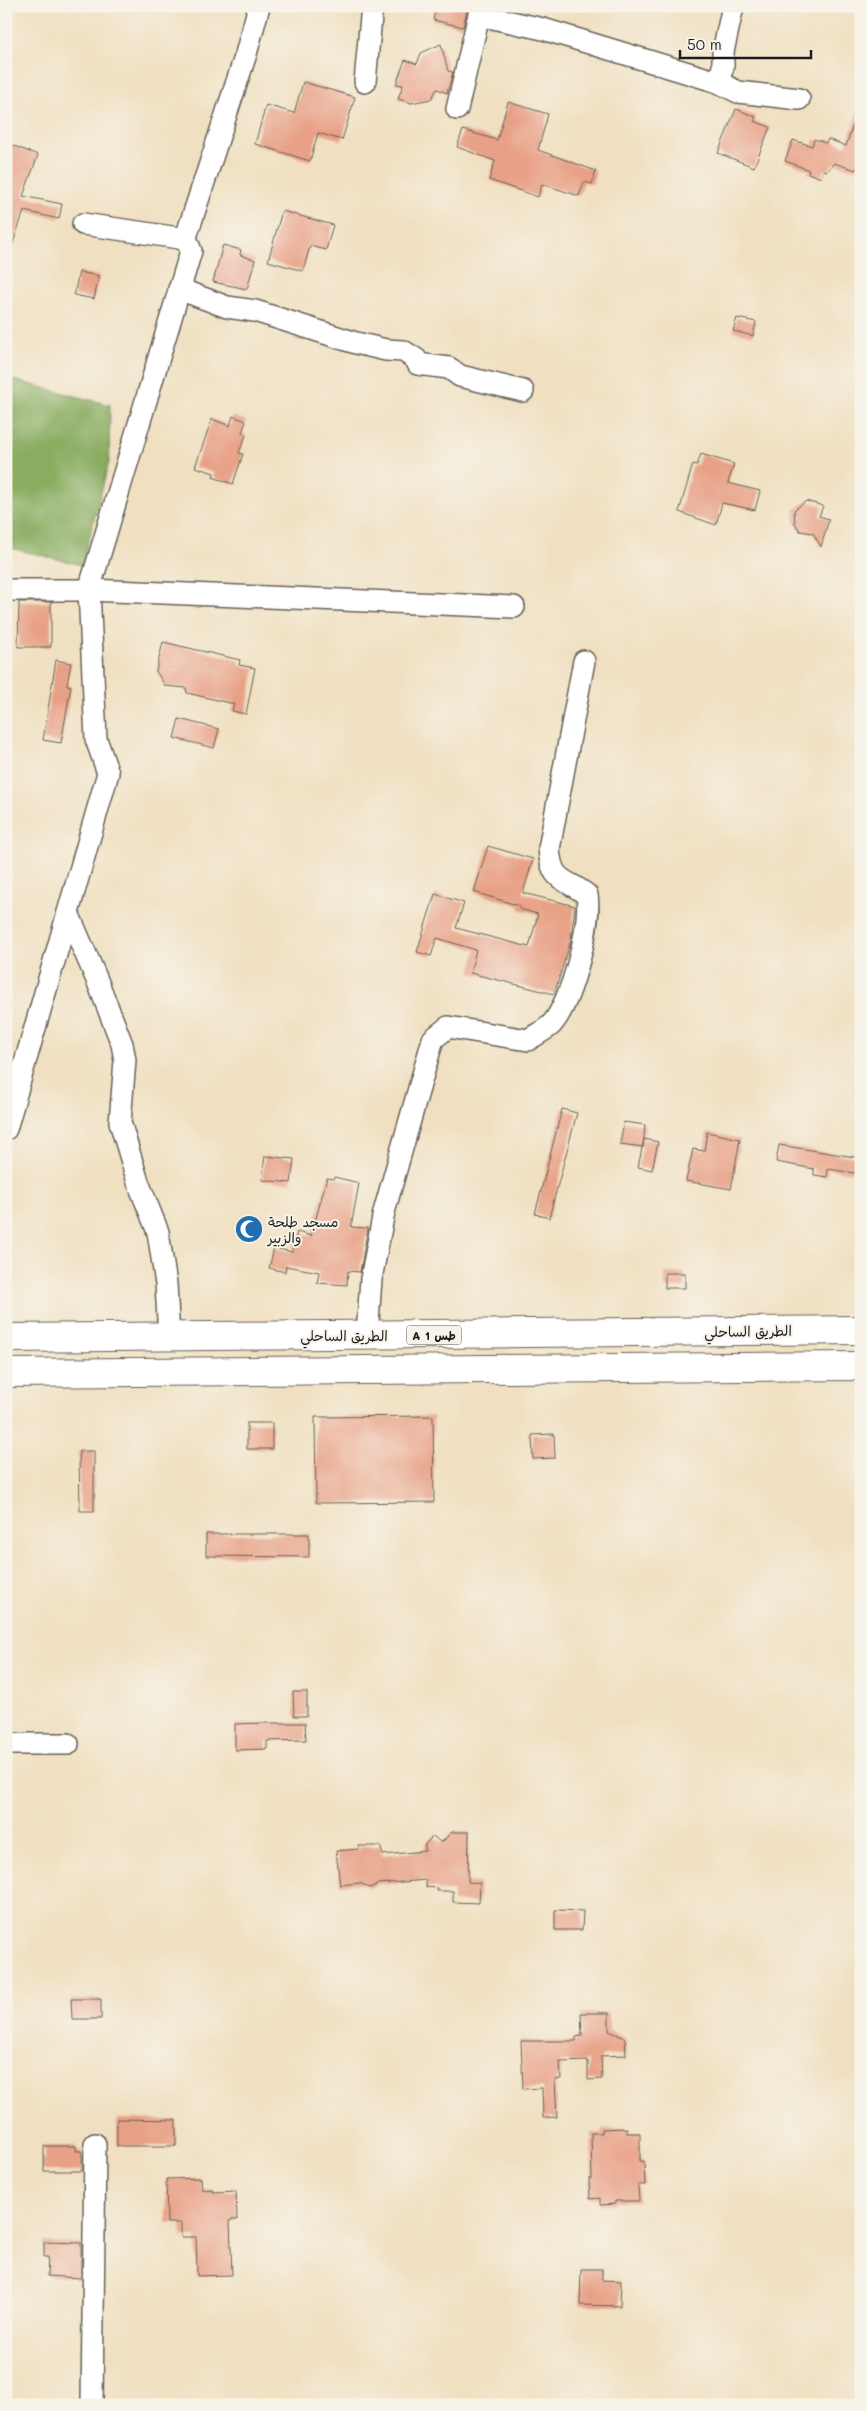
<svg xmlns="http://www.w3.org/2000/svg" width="867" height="2411" font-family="Mali,'Playpen Sans Arabic',sans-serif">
  <rect width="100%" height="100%" fill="#f7f3e8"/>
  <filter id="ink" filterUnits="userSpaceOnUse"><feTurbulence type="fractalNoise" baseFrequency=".02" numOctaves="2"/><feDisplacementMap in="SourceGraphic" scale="10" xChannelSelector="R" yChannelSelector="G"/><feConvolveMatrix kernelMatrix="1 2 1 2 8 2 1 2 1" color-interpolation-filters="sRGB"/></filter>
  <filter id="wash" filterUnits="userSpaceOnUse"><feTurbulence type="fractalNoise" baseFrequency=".0096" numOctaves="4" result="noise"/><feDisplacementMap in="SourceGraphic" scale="20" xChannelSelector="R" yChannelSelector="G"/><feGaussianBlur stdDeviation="1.12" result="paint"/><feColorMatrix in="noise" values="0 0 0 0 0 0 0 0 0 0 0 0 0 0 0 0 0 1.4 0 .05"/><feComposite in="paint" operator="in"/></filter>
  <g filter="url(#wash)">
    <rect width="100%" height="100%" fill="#f0e0c1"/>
    <polygon fill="#88ac61" stroke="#52643e" points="6,378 110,405 109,462 82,565 6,547"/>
    <g id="blocks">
      <g fill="#e8a187">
        <polygon points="436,6 468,6 463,27 433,20"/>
        <polygon points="441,44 448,71 453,72 447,93 437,89 431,99 411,103 398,99 403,85 396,84 405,60 417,64 421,53"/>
        <polygon points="303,82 355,97 342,140 318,133 310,161 255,144 266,105 294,113"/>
        <polygon points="508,102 548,114 538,150 596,171 592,184 584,182 579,196 542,184 538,197 489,180 495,161 457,147 463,130 497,140"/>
        <polygon points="736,109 756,117 754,121 770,127 754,167 718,153"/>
        <polygon points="858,110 861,111 861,156 856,170 834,163 827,171 824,170 821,178 808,173 809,170 785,161 793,140 812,146 814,139 826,143 828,139 846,146"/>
        <polygon points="6,143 38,155 23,196 62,204 59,219 24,211 8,257 6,257"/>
        <polygon points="282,211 333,225 326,250 310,246 303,271 268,261"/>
        <polygon points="223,245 241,250 240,255 255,260 247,289 213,282"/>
        <polygon points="79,272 99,276 94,299 74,295"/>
        <polygon points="737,318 756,322 753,336 733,331"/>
        <polygon points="233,416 246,421 242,433 246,435 239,453 243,454 233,484 213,477 214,473 195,467 212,419 230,426"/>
        <polygon points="701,454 734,464 728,483 760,491 755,510 722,503 716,525 679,512 693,464 697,465"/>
        <polygon points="806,501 823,506 819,516 829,519 821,547 813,533 800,531 795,523 794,510"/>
        <polygon points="19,602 51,602 51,647 18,647"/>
        <polygon points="163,642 240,660 239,665 255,668 246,714 232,711 234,704 187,693 186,688 165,686 156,671"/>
        <polygon points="56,660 71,663 67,685 71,686 61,743 43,740"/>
        <polygon points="179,719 219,729 214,748 174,738"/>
        <polygon points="488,846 533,859 523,893 575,906 571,940 554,994 470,973 476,950 437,938 431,956 417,952 435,894 464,903 456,928 529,947 538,914 519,909 520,906 474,892"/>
        <polygon points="562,1109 577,1113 549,1218 535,1214"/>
        <polygon points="624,1122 645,1125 643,1147 620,1144"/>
        <polygon points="707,1132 740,1139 731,1189 686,1181 693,1149 704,1151"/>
        <polygon points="644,1139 658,1142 652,1170 638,1167"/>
        <polygon points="779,1145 861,1158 861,1174 828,1169 827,1177 814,1175 814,1169 776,1162"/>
        <polygon points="265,1156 294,1159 291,1183 262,1180"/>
        <polygon points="334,1177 359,1183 351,1227 368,1228 360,1272 348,1271 347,1285 317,1283 319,1272 286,1266 285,1272 269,1268 274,1248 292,1252 297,1232 311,1236 327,1178 333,1179"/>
        <rect x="665" y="1273" width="20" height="15"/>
        <polygon points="433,1416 434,1502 316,1503 315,1417"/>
        <rect x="247" y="1423" width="25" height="26"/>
        <polygon points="554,1434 555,1458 533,1459 532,1435"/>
        <polygon points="79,1451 94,1451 94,1511 80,1511"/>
        <polygon points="206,1534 309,1534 309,1557 206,1556"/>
        <polygon points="293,1692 307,1692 307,1716 294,1716"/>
        <polygon points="266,1723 305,1723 306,1740 267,1741 267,1749 235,1750 235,1724"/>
        <polygon points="452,1832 469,1832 468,1882 480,1883 479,1903 453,1902 453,1891 437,1891 437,1888 426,1887 426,1880 378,1884 370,1888 360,1883 340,1885 336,1851 359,1849 359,1846 380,1846 383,1855 425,1851 425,1844 433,1836 441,1843"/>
        <polygon points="555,1910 583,1911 582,1930 555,1930"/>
        <polygon points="71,1999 101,1999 101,2019 72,2019"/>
        <polygon points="581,2013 609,2013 609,2031 625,2038 626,2055 601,2056 602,2079 588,2080 588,2061 560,2062 561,2079 555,2079 557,2117 543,2118 542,2088 523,2089 521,2041 576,2041 576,2037 582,2036"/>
        <polygon points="117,2119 176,2120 176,2146 117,2146"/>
        <polygon points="627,2128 627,2133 640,2133 640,2161 644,2161 645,2185 638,2185 639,2201 615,2201 615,2204 600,2205 600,2198 590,2199 589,2179 592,2179 591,2133 602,2133 602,2129"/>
        <polygon points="44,2146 76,2146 76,2151 81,2151 82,2157 82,2171 44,2171"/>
        <polygon points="201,2178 202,2190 213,2189 213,2192 236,2191 237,2220 230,2220 232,2275 197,2276 196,2237 181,2237 181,2223 167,2223 166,2179"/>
        <polygon points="44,2242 81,2243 81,2278 47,2276 48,2257 44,2257"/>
        <polygon points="581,2269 602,2269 602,2280 621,2281 620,2306 580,2305"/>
      </g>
    </g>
  </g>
  <g filter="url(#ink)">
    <use href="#blocks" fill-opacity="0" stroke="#666156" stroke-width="1"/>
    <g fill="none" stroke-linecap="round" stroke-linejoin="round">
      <defs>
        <g id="minor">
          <polyline points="733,6 723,52 723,67 718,82 738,92 799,99"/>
          <polyline points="479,15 543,29 718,82"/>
          <polyline points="365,82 372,6"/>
          <polyline points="457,109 481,6"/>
          <polyline points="185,240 246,54 259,6"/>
          <polyline points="179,289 227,307 255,311 356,343 386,350 403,351 416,359 418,364 449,368 460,376 523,391"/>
          <polyline points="6,590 89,590 514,607"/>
          <polyline points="68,913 97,980 122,1044 125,1060 120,1122 138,1182 158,1232 166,1284 169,1337"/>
          <polyline points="6,1129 108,773 96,739 89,590 191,251 187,241 179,238 83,224"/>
          <path d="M367 1335 371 1279 384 1212 433 1039 448 1027 528 1040C535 1035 544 1031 551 1025 571 1004 592 923 587 895 564 877 552 884 549 849L584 661"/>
          <polyline points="6,1744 68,1744"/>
          <polyline points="92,2405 95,2144"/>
        </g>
        <g id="highway">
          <polyline points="6,1338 861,1330"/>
          <polyline points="6,1373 861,1366"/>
        </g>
      </defs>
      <use href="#minor" stroke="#666156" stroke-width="24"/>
      <use href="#highway" stroke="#666156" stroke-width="30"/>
      <use href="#minor" stroke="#fff" stroke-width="21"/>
      <use href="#highway" stroke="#fff" stroke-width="28"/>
    </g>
  </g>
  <defs>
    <symbol id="mosque-disc" viewBox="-11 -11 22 22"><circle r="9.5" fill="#1f6fb2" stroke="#f7f3e8"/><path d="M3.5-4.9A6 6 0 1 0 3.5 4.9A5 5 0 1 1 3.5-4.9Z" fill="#fff"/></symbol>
  </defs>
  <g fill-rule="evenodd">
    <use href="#mosque-disc" x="233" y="1213" width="32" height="32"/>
  </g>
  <g text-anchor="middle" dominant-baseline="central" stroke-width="4" stroke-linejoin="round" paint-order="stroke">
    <rect fill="#f7f3e8" stroke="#5e5c59" stroke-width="1" x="406.5" y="1325.5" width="55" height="19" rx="4"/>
    <g font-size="12" font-weight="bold" fill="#1c1c1c">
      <text x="434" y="1335">A 1 طس</text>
    </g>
    <g font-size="14" fill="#1c1c1c" stroke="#f7f3e8" text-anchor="start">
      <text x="268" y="1221">مسجد طلحة<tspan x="268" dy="16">والزبير</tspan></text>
    </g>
    <g font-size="14" fill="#1c1c1c" stroke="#f7f3e8">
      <text transform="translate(748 1331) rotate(-1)">الطريق الساحلي</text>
      <text x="344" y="1335">الطريق الساحلي</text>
    </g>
  </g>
  <rect width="867" height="2411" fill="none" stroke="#f7f3e8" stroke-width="25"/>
  <path d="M680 50v8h131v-8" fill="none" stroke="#1c1c1c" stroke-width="2.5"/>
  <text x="687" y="50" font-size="15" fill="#1c1c1c" stroke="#f7f3e8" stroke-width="4" paint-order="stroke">50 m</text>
</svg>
